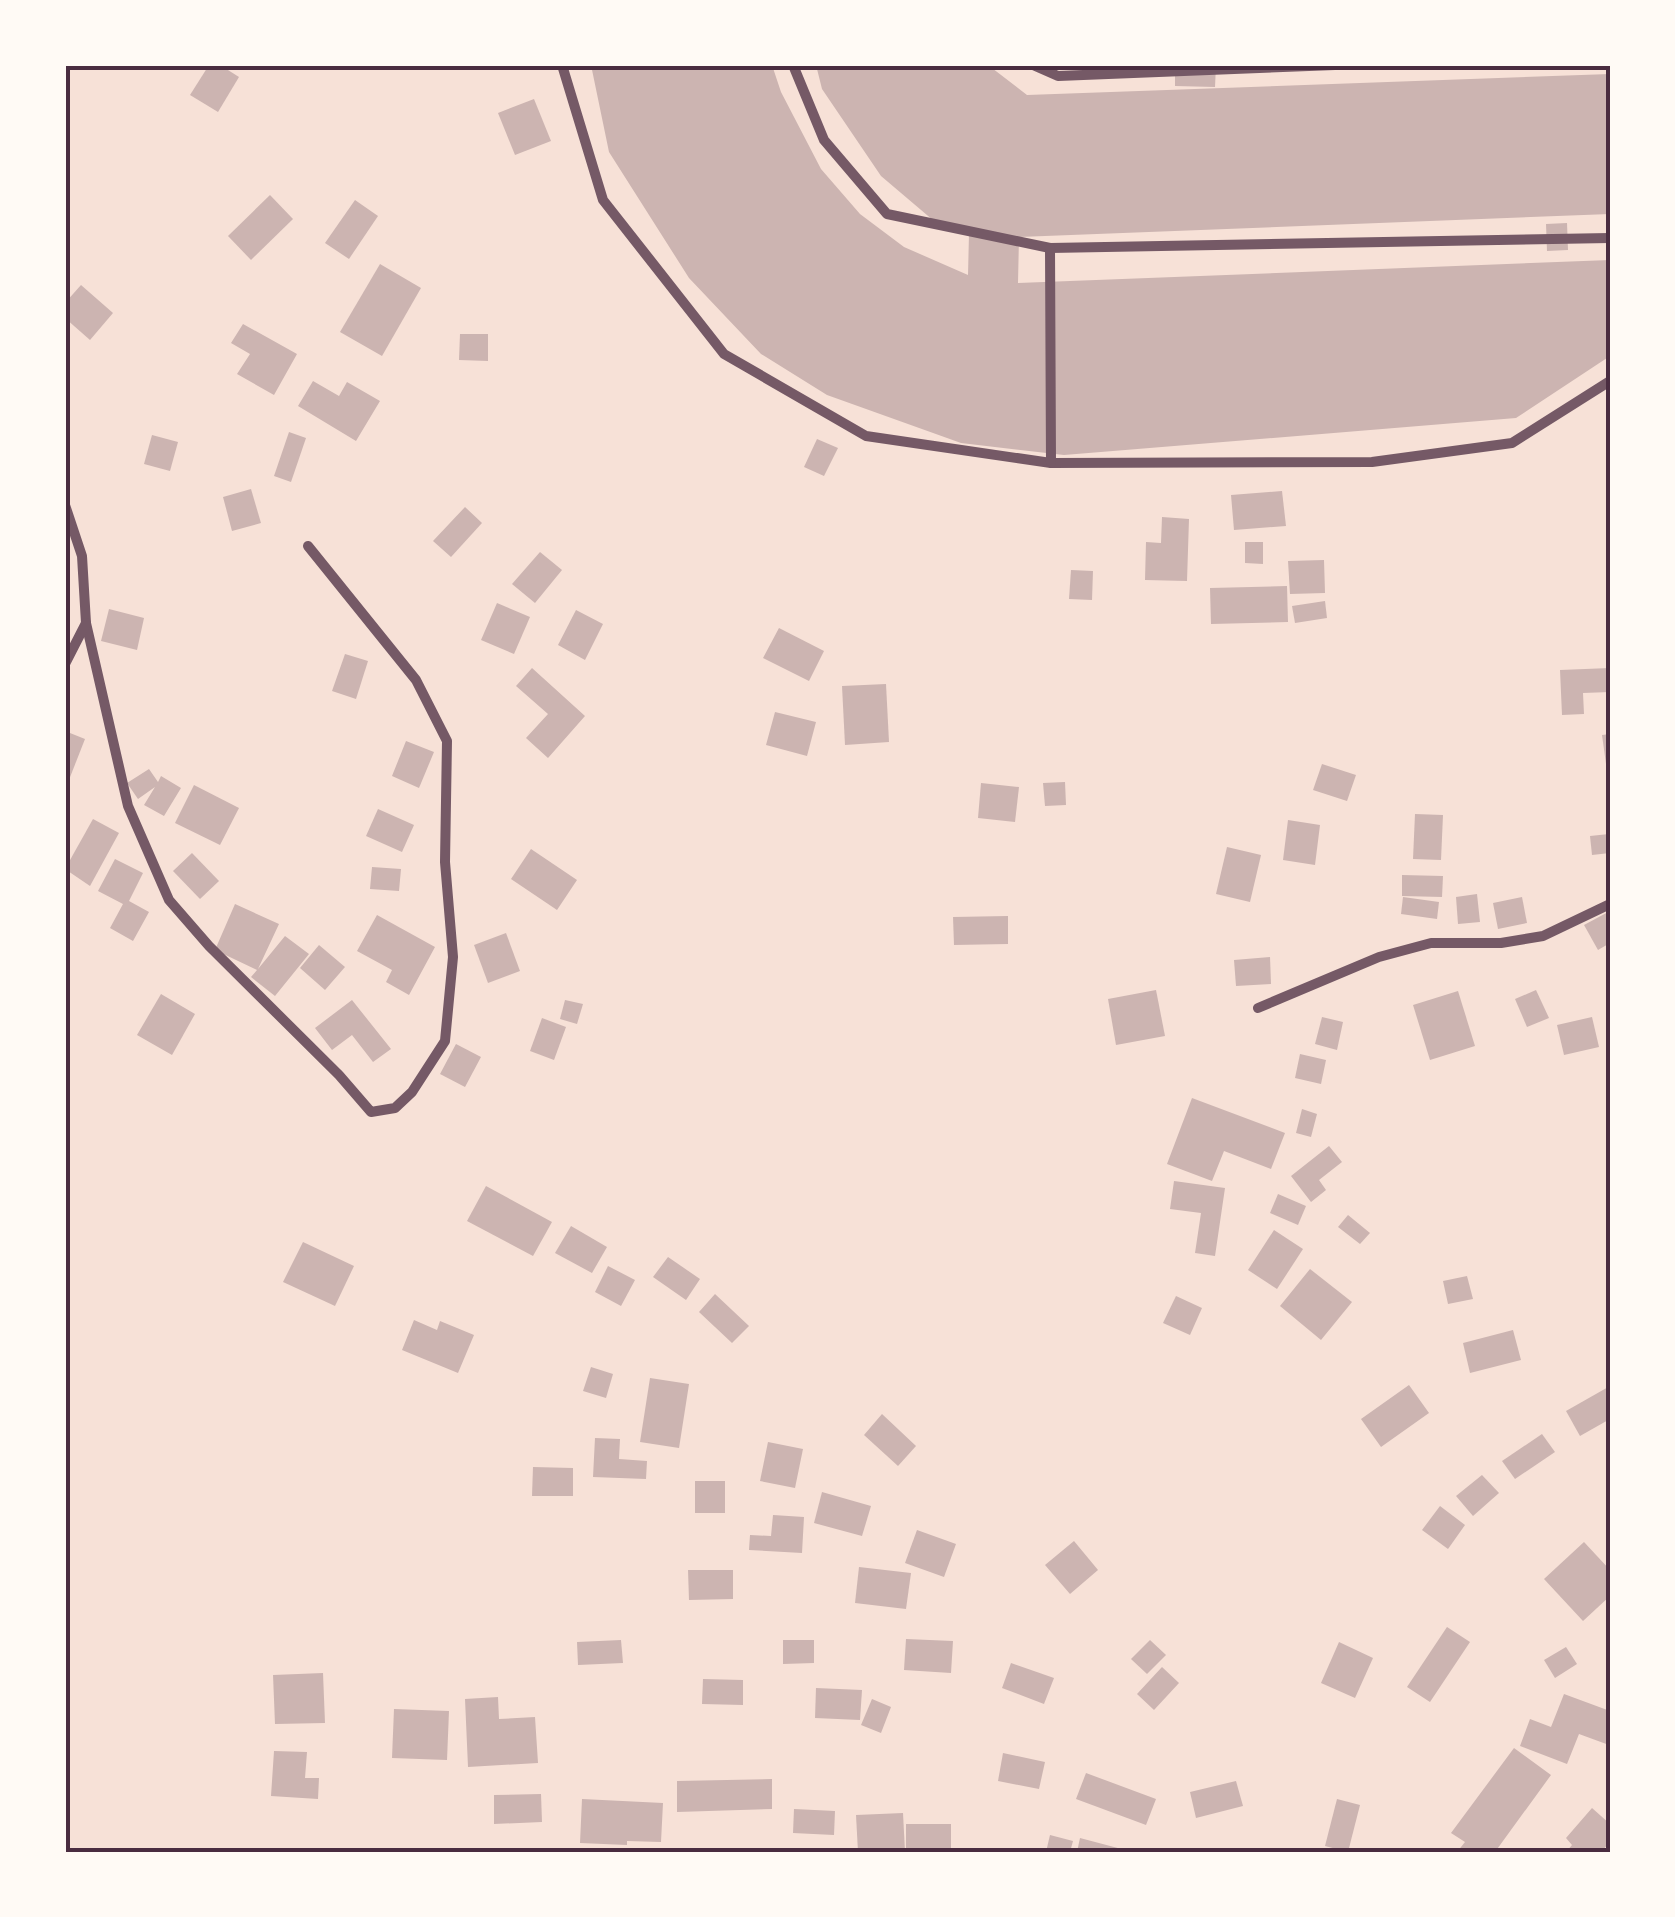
<svg xmlns="http://www.w3.org/2000/svg" width="1675" height="1917" font-family="Commissioner,sans-serif">
  <rect width="100%" height="100%" fill="#f7e1d7"/>
  <g fill="#ccb4b1">
    <polygon points="209,65 220,65 239,77 218,112 190,95"/>
    <polygon points="591,65 772,65 781,92 821,169 860,214 904,247 968,275 969,234 934,221 881,176 822,89 816,65 988,65 1027,95 1610,74 1610,214 1019,237 1018,283 1610,260 1610,356 1516,418 1064,455 961,443 827,395 761,354 689,278 609,152"/>
    <polygon points="1175,65 1216,65 1215,87 1175,86"/>
    <polygon points="534,99 551,141 515,155 498,113"/>
    <polygon points="270,195 293,219 251,260 228,236"/>
    <polygon points="355,200 378,216 349,259 325,243"/>
    <polygon points="1567,223 1568,250 1547,251 1546,224"/>
    <polygon points="380,264 421,288 382,356 340,332"/>
    <polygon points="81,285 113,313 90,340 65,318 65,303"/>
    <polygon points="243,324 297,354 274,395 237,374 250,354 231,343"/>
    <polygon points="460,334 488,334 488,361 459,360"/>
    <polygon points="313,381 339,396 347,382 380,401 356,441 298,406"/>
    <polygon points="289,432 306,438 291,482 274,476"/>
    <polygon points="152,435 178,442 170,471 144,464"/>
    <polygon points="817,439 838,448 824,476 804,467"/>
    <polygon points="251,489 261,523 232,531 223,497"/>
    <polygon points="1282,491 1286,526 1234,530 1231,495"/>
    <polygon points="465,507 482,523 451,557 433,541"/>
    <polygon points="1162,517 1189,519 1187,581 1145,580 1146,542 1161,543"/>
    <polygon points="1245,542 1263,542 1263,564 1245,563"/>
    <polygon points="540,552 562,570 535,603 512,584"/>
    <polygon points="1324,560 1325,593 1290,594 1288,561"/>
    <polygon points="1071,570 1093,571 1092,600 1069,599"/>
    <polygon points="1287,586 1288,622 1211,624 1210,588"/>
    <polygon points="1325,601 1327,618 1295,623 1292,606"/>
    <polygon points="497,603 530,617 514,654 481,640"/>
    <polygon points="109,609 144,618 137,650 101,641"/>
    <polygon points="576,610 603,624 585,660 558,645"/>
    <polygon points="779,628 824,651 809,681 763,658"/>
    <polygon points="345,654 368,661 356,699 332,691"/>
    <polygon points="532,668 585,716 548,758 526,738 548,714 516,686"/>
    <polygon points="1610,668 1610,692 1583,693 1584,714 1562,715 1560,670"/>
    <polygon points="886,684 889,742 845,745 842,686"/>
    <polygon points="775,712 816,722 807,756 766,745"/>
    <polygon points="65,731 85,739 65,790"/>
    <polygon points="1610,734 1610,778 1608,778 1602,735"/>
    <polygon points="406,741 434,752 419,788 392,776"/>
    <polygon points="1322,764 1356,775 1347,801 1313,790"/>
    <polygon points="149,769 158,782 161,776 181,788 164,816 144,805 155,787 138,799 127,783"/>
    <polygon points="1065,782 1066,805 1045,806 1043,783"/>
    <polygon points="981,783 1019,787 1015,822 978,818"/>
    <polygon points="194,785 239,808 220,845 175,823"/>
    <polygon points="378,809 414,825 402,852 366,836"/>
    <polygon points="1415,814 1443,815 1441,860 1413,859"/>
    <polygon points="93,819 119,833 90,886 65,869"/>
    <polygon points="1288,820 1320,825 1315,865 1283,860"/>
    <polygon points="1609,834 1610,853 1592,855 1590,836"/>
    <polygon points="1227,847 1261,855 1250,902 1216,894"/>
    <polygon points="531,849 577,880 557,910 511,879"/>
    <polygon points="192,853 219,881 200,899 173,871"/>
    <polygon points="115,859 143,873 129,901 149,912 133,941 110,928 123,904 98,891"/>
    <polygon points="372,867 401,869 399,891 370,889"/>
    <polygon points="1402,875 1443,876 1442,897 1402,896"/>
    <polygon points="1477,894 1480,922 1458,924 1456,897"/>
    <polygon points="1403,897 1439,902 1437,919 1401,914"/>
    <polygon points="1522,897 1527,923 1498,929 1493,903"/>
    <polygon points="235,904 279,924 258,969 285,936 309,954 275,996 251,977 257,970 215,950"/>
    <polygon points="1610,911 1610,943 1598,950 1584,925"/>
    <polygon points="377,915 435,947 409,995 386,982 392,970 357,951"/>
    <polygon points="1008,916 1008,944 954,945 953,917"/>
    <polygon points="506,933 520,971 488,983 474,945"/>
    <polygon points="319,945 345,967 325,990 300,968"/>
    <polygon points="1270,957 1271,984 1236,986 1234,960"/>
    <polygon points="1156,990 1165,1036 1116,1045 1108,999"/>
    <polygon points="1536,990 1549,1018 1527,1027 1515,999"/>
    <polygon points="1458,991 1475,1046 1430,1060 1413,1005"/>
    <polygon points="161,994 195,1014 172,1055 137,1035"/>
    <polygon points="352,1000 391,1049 373,1062 352,1035 332,1050 315,1028"/>
    <polygon points="565,1000 583,1004 577,1024 560,1019"/>
    <polygon points="1322,1017 1343,1022 1337,1050 1315,1044"/>
    <polygon points="1592,1017 1599,1047 1564,1055 1557,1025"/>
    <polygon points="542,1018 566,1027 554,1060 530,1051"/>
    <polygon points="456,1044 481,1057 465,1087 440,1074"/>
    <polygon points="1300,1054 1326,1060 1321,1084 1295,1078"/>
    <polygon points="1192,1098 1285,1133 1271,1169 1224,1151 1212,1181 1167,1164"/>
    <polygon points="1302,1109 1317,1114 1311,1137 1296,1133"/>
    <polygon points="1329,1146 1342,1162 1319,1180 1326,1190 1311,1202 1291,1176"/>
    <polygon points="1174,1181 1225,1188 1215,1256 1195,1253 1201,1213 1170,1209"/>
    <polygon points="486,1186 552,1222 533,1256 467,1221"/>
    <polygon points="1278,1194 1306,1206 1298,1225 1270,1213"/>
    <polygon points="1348,1215 1370,1233 1360,1244 1338,1227"/>
    <polygon points="571,1226 607,1247 592,1273 555,1253"/>
    <polygon points="1274,1230 1303,1249 1277,1289 1248,1270"/>
    <polygon points="303,1242 354,1266 335,1306 283,1282"/>
    <polygon points="668,1257 700,1279 686,1300 653,1277"/>
    <polygon points="608,1266 635,1280 621,1306 595,1292"/>
    <polygon points="1310,1269 1352,1302 1321,1340 1280,1306"/>
    <polygon points="1467,1276 1473,1299 1448,1304 1443,1281"/>
    <polygon points="715,1294 749,1326 732,1343 699,1312"/>
    <polygon points="1176,1296 1202,1308 1190,1335 1163,1323"/>
    <polygon points="414,1320 437,1330 440,1321 474,1335 458,1373 402,1350"/>
    <polygon points="1513,1330 1521,1360 1470,1373 1463,1343"/>
    <polygon points="591,1367 613,1374 606,1398 583,1391"/>
    <polygon points="650,1378 689,1384 679,1448 640,1442"/>
    <polygon points="1409,1385 1429,1413 1381,1447 1361,1419"/>
    <polygon points="1610,1386 1610,1419 1580,1436 1566,1411"/>
    <polygon points="882,1414 916,1446 898,1466 864,1435"/>
    <polygon points="1542,1434 1555,1452 1515,1479 1502,1461"/>
    <polygon points="595,1438 620,1439 619,1459 647,1461 646,1479 593,1477"/>
    <polygon points="768,1442 803,1449 795,1488 760,1481"/>
    <polygon points="533,1467 573,1468 573,1496 532,1496"/>
    <polygon points="1482,1475 1499,1493 1473,1516 1456,1496"/>
    <rect x="695" y="1481" width="30" height="32"/>
    <polygon points="822,1492 871,1506 862,1536 814,1523"/>
    <polygon points="1440,1506 1465,1525 1448,1549 1422,1530"/>
    <polygon points="773,1515 804,1517 802,1553 749,1550 750,1535 771,1536"/>
    <polygon points="917,1530 956,1544 944,1577 905,1563"/>
    <polygon points="1074,1541 1098,1570 1070,1594 1045,1565"/>
    <polygon points="1584,1542 1610,1570 1610,1596 1583,1621 1544,1579"/>
    <polygon points="859,1567 911,1573 906,1609 855,1603"/>
    <polygon points="688,1570 733,1570 733,1599 689,1600"/>
    <polygon points="1447,1627 1470,1642 1430,1702 1407,1687"/>
    <polygon points="906,1639 953,1641 951,1673 904,1670"/>
    <polygon points="621,1640 623,1663 578,1665 577,1642"/>
    <polygon points="783,1640 814,1640 814,1663 783,1664"/>
    <polygon points="1150,1640 1166,1655 1147,1674 1131,1659"/>
    <polygon points="1339,1642 1373,1658 1355,1698 1321,1683"/>
    <polygon points="1566,1647 1577,1664 1555,1678 1544,1660"/>
    <polygon points="1011,1663 1054,1678 1044,1704 1002,1688"/>
    <polygon points="1162,1667 1179,1683 1154,1710 1137,1694"/>
    <polygon points="323,1673 325,1723 275,1724 273,1675"/>
    <polygon points="703,1679 743,1680 743,1705 702,1704"/>
    <polygon points="816,1688 862,1690 860,1720 815,1718"/>
    <polygon points="1564,1694 1610,1711 1609,1745 1579,1734 1567,1764 1520,1746 1530,1719 1551,1727"/>
    <polygon points="498,1697 499,1719 535,1717 538,1763 468,1767 465,1699"/>
    <polygon points="872,1699 891,1707 881,1733 861,1725"/>
    <polygon points="394,1709 449,1711 447,1760 392,1758"/>
    <polygon points="1514,1748 1551,1775 1495,1852 1457,1852 1465,1842 1451,1833"/>
    <polygon points="274,1751 307,1752 305,1778 319,1778 318,1799 271,1796"/>
    <polygon points="1003,1753 1045,1762 1039,1789 998,1781"/>
    <polygon points="1086,1773 1156,1799 1146,1825 1076,1799"/>
    <polygon points="772,1779 772,1809 677,1812 677,1781"/>
    <polygon points="1236,1781 1243,1806 1196,1818 1190,1792"/>
    <polygon points="541,1794 542,1822 494,1824 494,1795"/>
    <polygon points="582,1799 663,1803 661,1842 627,1841 627,1845 580,1843"/>
    <polygon points="1337,1799 1360,1805 1348,1852 1325,1846"/>
    <polygon points="1592,1808 1610,1824 1610,1842 1601,1852 1566,1852 1572,1845 1566,1838"/>
    <polygon points="794,1809 835,1811 834,1835 793,1833"/>
    <polygon points="903,1813 905,1852 858,1852 856,1815"/>
    <rect x="906" y="1824" width="45" height="28"/>
    <polygon points="1050,1835 1073,1841 1070,1852 1046,1852"/>
    <polygon points="1080,1838 1129,1851 1129,1852 1077,1852"/>
  </g>
  <g fill="none" stroke-linecap="round" stroke-linejoin="round">
    <g stroke="#755966" stroke-width="10">
      <polyline points="562,65 603,200 724,354 866,436 1051,463 1372,462 1512,443 1610,381"/>
      <polyline points="793,65 824,140 887,214 1050,248 1610,238"/>
      <polyline points="1033,65 1058,76 1335,65"/>
      <polyline points="1050,248 1051,463"/>
      <polyline points="65,505 82,556 86,623 128,806 169,900 209,946 339,1075 371,1112 395,1108 412,1092 445,1041 453,957 445,862 447,741 416,680 308,546"/>
      <polyline points="65,664 86,623"/>
      <polyline points="1258,1008 1379,957 1431,943 1501,943 1543,936 1610,904"/>
    </g>
  </g>
  <rect width="1675" height="1917" fill="none" stroke="#fffaf5" stroke-width="135"/>
  <rect x="68" y="68" width="1540" height="1782" fill="none" stroke="#4a2c40" stroke-width="4"/>
</svg>
